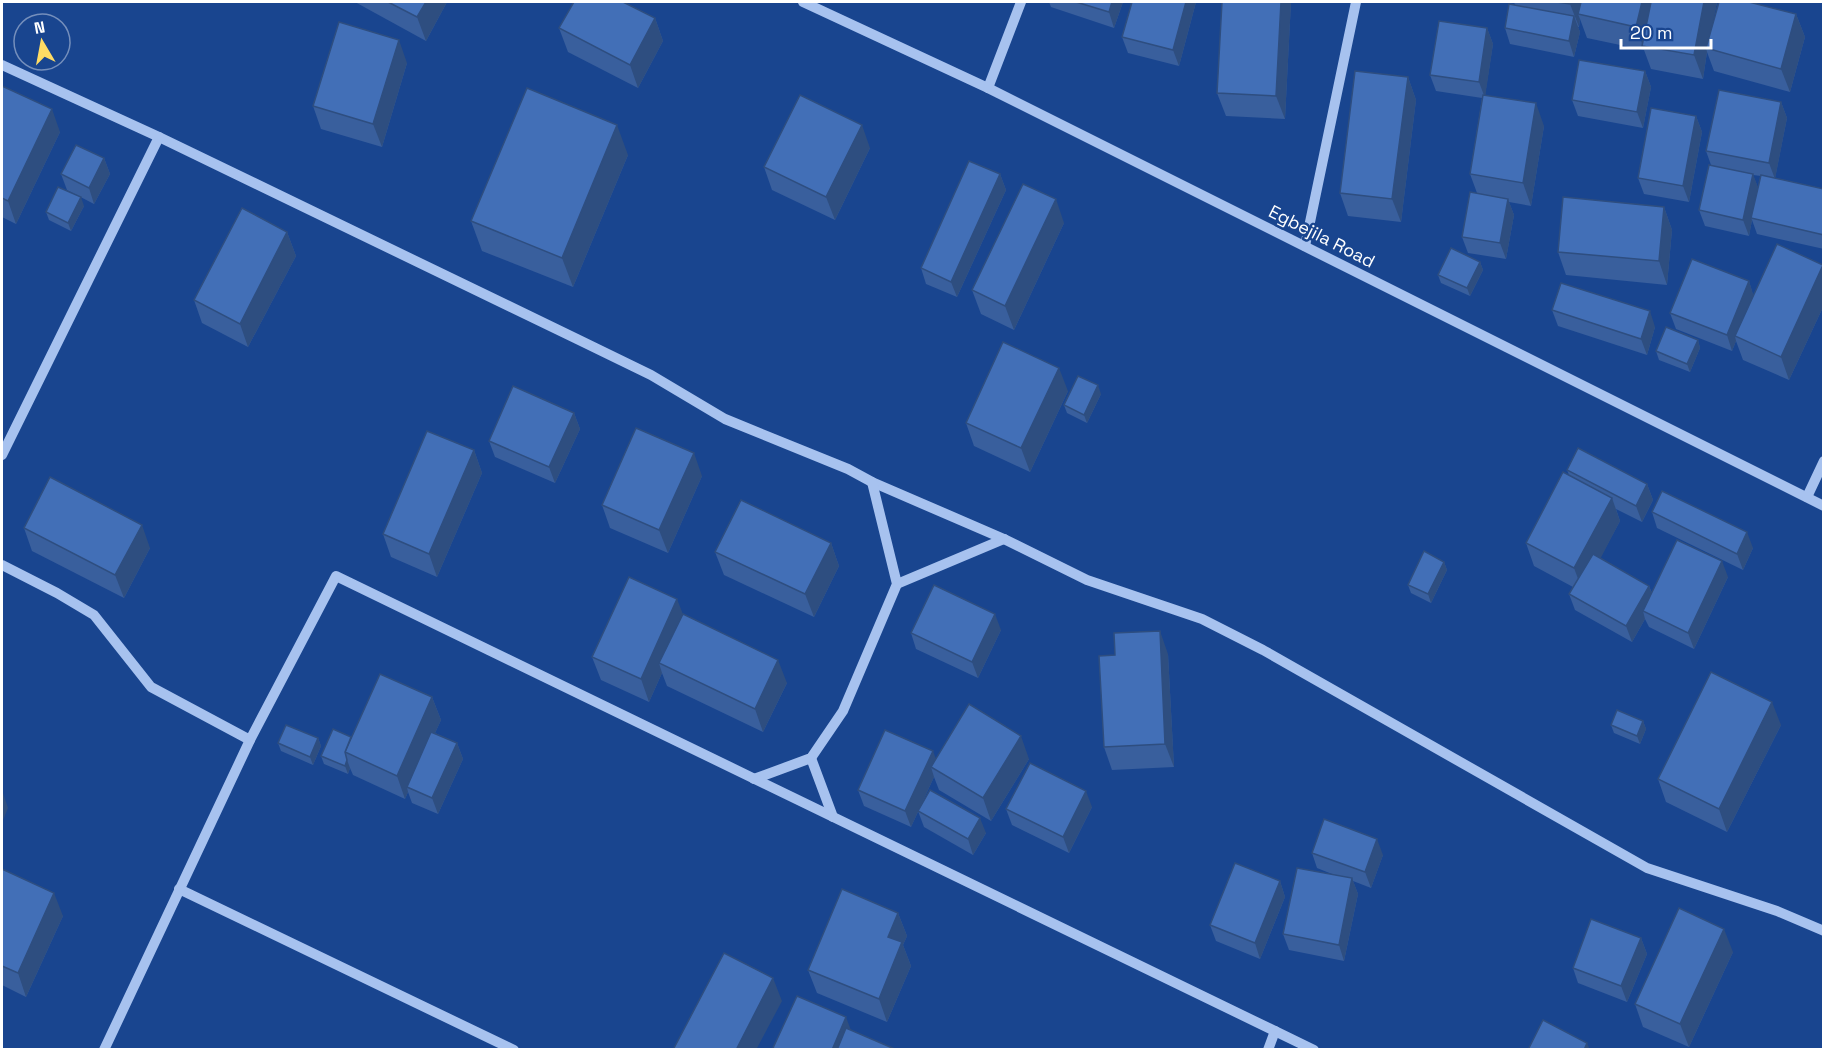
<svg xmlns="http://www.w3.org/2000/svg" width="1825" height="1051" font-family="'Space Grotesk',sans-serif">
  <rect width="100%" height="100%" fill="#19458f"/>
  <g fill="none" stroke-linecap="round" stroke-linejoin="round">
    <g stroke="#a7c2ef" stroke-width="10">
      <polyline points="803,2 988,88 1824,506"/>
      <polyline points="2,65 159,137 577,339 651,375 725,419 848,469 872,482 1004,539 1087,580 1202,619 1263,650 1647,868 1777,911 1824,931"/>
      <polyline points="988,88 1021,2"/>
      <polyline points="1305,246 1356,2"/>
      <polyline points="2,455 159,137"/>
      <polyline points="1807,497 1824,461"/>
      <polyline points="2,565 57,593 94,615 151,687 250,740"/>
      <polyline points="897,584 1004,539"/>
      <polyline points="811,758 833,817"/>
      <polyline points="754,779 811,758 843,711 897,584 872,482"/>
      <polyline points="179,889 514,1050"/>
      <polyline points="104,1050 250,740 336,576 1314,1050"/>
      <polyline points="1268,1050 1275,1031"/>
    </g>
  </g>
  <g fill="#395f9d" fill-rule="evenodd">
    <polygon points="355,2 447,2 426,41"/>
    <polygon points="1049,2 1123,2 1114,28 1051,7"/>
    <polygon points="1196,2 1179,66 1128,53 1122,37"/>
    <polygon points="1291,2 1285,119 1226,116 1217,93"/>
    <polygon points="1514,2 1717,2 1712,25 1796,14 1805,37 1790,92 1714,71 1707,52 1703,79 1651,69 1644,50 1587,38 1580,19 1579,27 1578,27 1580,32 1574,57 1510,44 1505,28 1515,5"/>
    <polygon points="655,18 663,41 638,88 568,52 559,28"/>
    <polygon points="1487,28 1493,44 1485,95 1544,126 1531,206 1509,202 1514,215 1506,259 1468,253 1462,237 1477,193 1470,174 1482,98 1436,91 1430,75"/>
    <polygon points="407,63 382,147 321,129 313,106"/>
    <polygon points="1645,71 1651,87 1643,128 1578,116 1572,100"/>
    <polygon points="1408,77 1416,100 1401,222 1348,216 1340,193"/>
    <polygon points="2,86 60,132 16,224 2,217"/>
    <path d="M1781 102 1787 118 1775 178 1824 189V249L1757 234 1752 220 1749 236 1705 226 1699 210 1711 165 1706 151ZM1753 175 1761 176 1758 188Z"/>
    <polygon points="1696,116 1702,132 1689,202 1644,194 1638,178"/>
    <polygon points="870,148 835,220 772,190 764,167"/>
    <polygon points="628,155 573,287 482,251 471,221"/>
    <polygon points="104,158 110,174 94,204 67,190 61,174"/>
    <polygon points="1000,174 1006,190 957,297 926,284 921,268"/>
    <polygon points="84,206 71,231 49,220 46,212"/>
    <polygon points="1664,207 1672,230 1667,285 1566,275 1558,252"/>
    <polygon points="1064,223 1014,330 981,314 972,290"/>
    <polygon points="287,232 296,256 248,347 202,323 194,300"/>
    <polygon points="1480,262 1483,270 1470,296 1441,283 1438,275"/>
    <polygon points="1823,265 1824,267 1824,305 1789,380 1743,360 1736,341 1732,351 1676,329 1670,313 1749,281 1753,295"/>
    <polygon points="1552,310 1655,327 1647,355 1558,326"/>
    <polygon points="1698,340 1700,348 1690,372 1659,360 1656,351"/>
    <polygon points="1068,391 1030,472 974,446 966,423"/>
    <polygon points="1101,394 1087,423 1067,413 1064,405"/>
    <polygon points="574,413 580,429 555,483 495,457 489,441"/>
    <polygon points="474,450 482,473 437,577 391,557 383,534"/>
    <polygon points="1567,470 1647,484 1653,500 1642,522 1616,509 1620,521 1600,558 1649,586 1652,593 1728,577 1694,649 1649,627 1645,619 1632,642 1575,610 1569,594 1573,587 1534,566 1526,543 1569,475"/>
    <polygon points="702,476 668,553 610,528 602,505"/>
    <polygon points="1652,512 1753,548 1743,570 1657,528"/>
    <polygon points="24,528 150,548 124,598 32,551"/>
    <polygon points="831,543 839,566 814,617 724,575 715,552"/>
    <polygon points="1444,562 1447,570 1431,603 1411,593 1408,585"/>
    <polygon points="683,614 787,683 763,732 667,686 662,673 649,702 601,680 592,657"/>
    <polygon points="1001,630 978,678 916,649 911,633"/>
    <polygon points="1168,654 1174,767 1112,770 1104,747"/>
    <polygon points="432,697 441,720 435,733 457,743 463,759 438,814 412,803 408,792 405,799 353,775 350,768 348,774 324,764 321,756 351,737"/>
    <polygon points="1643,721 1646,729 1640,744 1614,733 1611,725"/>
    <polygon points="1781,725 1727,832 1666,802 1658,779"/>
    <polygon points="318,738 321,746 313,765 281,751 278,743"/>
    <polygon points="936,759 1029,759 991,821 939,790 934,777 911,827 864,806 858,790"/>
    <polygon points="1092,807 1069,853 1012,825 1006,809"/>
    <polygon points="918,811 986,833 973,855 924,827"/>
    <polygon points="1312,853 1383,855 1371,888 1353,881 1358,894 1344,961 1289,950 1283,934 1337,876 1317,868"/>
    <polygon points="2,869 63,916 26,997 2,985"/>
    <polygon points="1280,881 1285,897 1260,959 1216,941 1210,925"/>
    <polygon points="898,913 907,936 903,945 911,966 887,1022 817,993 808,970"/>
    <polygon points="1641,938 1647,954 1627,1002 1578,983 1573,968"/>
    <polygon points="1733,952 1689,1047 1643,1027 1635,1004"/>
  </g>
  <g fill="#2e4e80">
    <polygon points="426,2 447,2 426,41 417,17"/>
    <polygon points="1112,2 1123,2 1114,28 1109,12"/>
    <polygon points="1186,2 1196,2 1179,66 1173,50"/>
    <polygon points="1281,2 1291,2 1285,119 1276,96"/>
    <polygon points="1571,2 1583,2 1578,14 1580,19 1579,27 1570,4"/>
    <polygon points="1642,2 1656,2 1643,46 1636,27"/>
    <polygon points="1704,2 1717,2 1708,49 1706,48 1707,52 1703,79 1694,55"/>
    <polygon points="1796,14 1805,37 1790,92 1781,69"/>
    <polygon points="1574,16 1580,32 1574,57 1569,41"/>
    <polygon points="655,18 663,41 638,88 630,65"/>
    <polygon points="1487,28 1493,44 1485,98 1479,82"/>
    <polygon points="399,40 407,63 382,147 373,124"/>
    <polygon points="1645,71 1651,87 1643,128 1637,112"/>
    <polygon points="1408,77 1416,100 1401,222 1392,199"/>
    <polygon points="1781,102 1787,118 1775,179 1769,163"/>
    <polygon points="1536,103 1544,126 1531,206 1523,183"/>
    <polygon points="52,109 60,132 16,224 8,201"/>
    <polygon points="1696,116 1702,132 1689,202 1683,186"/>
    <polygon points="617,125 628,155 573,287 562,258"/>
    <polygon points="862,125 870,148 835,220 826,197"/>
    <polygon points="104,158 110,174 94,204 89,188"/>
    <polygon points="1000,174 1006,190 957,297 951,282"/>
    <polygon points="1753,174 1759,190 1751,218 1752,220 1749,236 1743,220"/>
    <polygon points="81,197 84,206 71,231 68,223"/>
    <polygon points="1056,199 1064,223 1014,330 1005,306"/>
    <polygon points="1508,199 1514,215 1506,259 1500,243"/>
    <polygon points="1664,207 1672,230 1667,285 1659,261"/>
    <polygon points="287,232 296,256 248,347 240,324"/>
    <polygon points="1480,262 1483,270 1470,296 1467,288"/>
    <polygon points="1823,265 1824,267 1824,305 1789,380 1781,357"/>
    <polygon points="1749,281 1754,297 1735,336 1736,341 1732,351 1727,335"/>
    <polygon points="1650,311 1655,327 1647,355 1641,339"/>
    <polygon points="1698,340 1700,348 1690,372 1687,364"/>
    <polygon points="1059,368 1068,391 1030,472 1021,448"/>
    <polygon points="1098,385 1101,394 1087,423 1084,415"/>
    <polygon points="574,413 580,429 555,483 549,467"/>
    <polygon points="474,450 482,473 437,577 429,554"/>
    <polygon points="694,453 702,476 668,553 659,530"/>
    <polygon points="1647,484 1653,500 1642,522 1636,506"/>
    <polygon points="1612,498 1620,521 1583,592 1574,568"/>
    <polygon points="142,525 150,548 124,598 115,575"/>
    <polygon points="1747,532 1753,548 1743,570 1737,554"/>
    <polygon points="831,543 839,566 814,617 805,594"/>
    <polygon points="1722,561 1728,577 1694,649 1688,633"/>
    <polygon points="1444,562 1447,570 1431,603 1428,594"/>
    <polygon points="1649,586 1655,602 1643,611 1645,619 1632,642 1626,626"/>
    <polygon points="677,599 686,622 659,663 662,673 649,702 641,679"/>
    <polygon points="995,614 1001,630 978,678 972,662"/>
    <polygon points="1160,631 1168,654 1174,767 1165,744"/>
    <polygon points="778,660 787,683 763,732 755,709"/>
    <polygon points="432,697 441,720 410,788 407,787 408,792 405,799 397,776"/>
    <polygon points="1772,702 1781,725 1727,832 1719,809"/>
    <polygon points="1643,721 1646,729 1640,744 1637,736"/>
    <polygon points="1021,736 1029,759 991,821 983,798"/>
    <polygon points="318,738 321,746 313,765 310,757"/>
    <polygon points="457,743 463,759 438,814 432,798"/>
    <polygon points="933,751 939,767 931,767 934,777 911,827 905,811"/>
    <polygon points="347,760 350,768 348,774 345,766"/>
    <polygon points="2,790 8,808 2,823"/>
    <polygon points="1086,791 1092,807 1069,853 1063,837"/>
    <polygon points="980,818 986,833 973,855 968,839"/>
    <polygon points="1377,839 1383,855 1371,888 1365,872"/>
    <polygon points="1352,878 1358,894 1344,961 1339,945"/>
    <polygon points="1280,881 1285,897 1260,959 1255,943"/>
    <polygon points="54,893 63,916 26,997 18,973"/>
    <polygon points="898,913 907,936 903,945 911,966 887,1022 879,999 888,937"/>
    <polygon points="1724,929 1733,952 1689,1047 1680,1024"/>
    <polygon points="1641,938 1647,954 1627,1002 1621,986"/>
    <polygon points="773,978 782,1001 756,1050 736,1050"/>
    <polygon points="846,1017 852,1033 845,1050 832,1050"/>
    <polygon points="1587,1043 1590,1050 1584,1050"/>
  </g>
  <g fill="#426fb7" stroke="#2e4e80" stroke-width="1.5">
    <polygon points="388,2 426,2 417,17"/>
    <polygon points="574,2 623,2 655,18 630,65 559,28"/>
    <polygon points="1076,2 1112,2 1109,12"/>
    <polygon points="1132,2 1186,2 1173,50 1122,37"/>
    <polygon points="1222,2 1281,2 1276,96 1217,93"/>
    <polygon points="1557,2 1571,2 1570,4"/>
    <polygon points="1581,2 1642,2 1636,27 1578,14"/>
    <polygon points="1651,2 1704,2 1694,55 1642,46"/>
    <polygon points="1719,2 1749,2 1796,14 1781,69 1706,48"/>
    <polygon points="1509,4 1574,16 1569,41 1505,28"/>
    <polygon points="1439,21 1487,28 1479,82 1430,75"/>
    <polygon points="339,22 399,40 373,124 313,106"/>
    <polygon points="1579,60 1645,71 1637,112 1572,100"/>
    <polygon points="1355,71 1408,77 1392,199 1340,193"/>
    <polygon points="2,86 52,109 8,201 2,198"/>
    <polygon points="527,88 617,125 562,258 471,221"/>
    <polygon points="1719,90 1781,102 1769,163 1706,151"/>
    <polygon points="800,95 862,125 826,197 764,167"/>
    <polygon points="1483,95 1536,103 1523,183 1470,174"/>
    <polygon points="1651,108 1696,116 1683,186 1638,178"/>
    <polygon points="76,145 104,158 89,188 61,174"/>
    <polygon points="969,161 1000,174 951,282 921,268"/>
    <polygon points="1709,165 1753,174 1743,220 1699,210"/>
    <polygon points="1761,175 1824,189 1824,235 1751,218"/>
    <polygon points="1023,184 1056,199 1005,306 972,290"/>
    <polygon points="58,187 81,197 68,223 46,212"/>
    <polygon points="1470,192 1508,199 1500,243 1462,237"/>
    <polygon points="1563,197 1664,207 1659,261 1558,252"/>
    <polygon points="242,208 287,232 240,324 194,300"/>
    <polygon points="1777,244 1823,265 1781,357 1735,336"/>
    <polygon points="1451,248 1480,262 1467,288 1438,275"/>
    <polygon points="1692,259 1749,281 1727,335 1670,313"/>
    <polygon points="1561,283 1650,311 1641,339 1552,310"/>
    <polygon points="1666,327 1698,340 1687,364 1656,351"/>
    <polygon points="1003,342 1059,368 1021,448 966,423"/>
    <polygon points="1078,376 1098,385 1084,415 1064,405"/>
    <polygon points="513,386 574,413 549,467 489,441"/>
    <polygon points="636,428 694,453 659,530 602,505"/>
    <polygon points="427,431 474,450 429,554 383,534"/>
    <polygon points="1578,448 1647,484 1636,506 1567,470"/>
    <polygon points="1563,472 1612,498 1574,568 1526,543"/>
    <polygon points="50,477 142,525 115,575 24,528"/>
    <polygon points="1662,491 1747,532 1737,554 1652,512"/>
    <polygon points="741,500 831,543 805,594 715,552"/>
    <polygon points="1677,540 1722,561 1688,633 1643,611"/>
    <polygon points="1424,551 1444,562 1428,594 1408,585"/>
    <polygon points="1593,554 1649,586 1626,626 1569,594"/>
    <polygon points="629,577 677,599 641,679 592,657"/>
    <polygon points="934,585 995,614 972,662 911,633"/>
    <polygon points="683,614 778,660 755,709 659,663"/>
    <polygon points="1160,631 1165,744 1104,747 1099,656 1115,655 1114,633"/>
    <polygon points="1711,672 1772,702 1719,809 1658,779"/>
    <polygon points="380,674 432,697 397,776 345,752"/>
    <polygon points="969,704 1021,736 983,798 931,767"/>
    <polygon points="1617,710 1643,721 1637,736 1611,725"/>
    <polygon points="286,725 318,738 310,757 278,743"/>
    <polygon points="333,729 351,737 345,752 347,760 345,766 321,756"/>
    <polygon points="885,730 933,751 905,811 858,790"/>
    <polygon points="431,732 457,743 432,798 407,787"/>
    <polygon points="1030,763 1086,791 1063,837 1006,809"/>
    <polygon points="930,790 980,818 968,839 918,811"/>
    <polygon points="1324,819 1377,839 1365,872 1312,853"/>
    <polygon points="1235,863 1280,881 1255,943 1210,925"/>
    <polygon points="1297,868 1352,878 1339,945 1283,934"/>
    <polygon points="2,869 54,893 18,973 2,966"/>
    <polygon points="842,889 898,913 888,937 902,942 879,999 808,970"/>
    <polygon points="1679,908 1724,929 1680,1024 1635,1004"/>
    <polygon points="1591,919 1641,938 1621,986 1573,968"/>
    <polygon points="724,953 773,978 736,1050 673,1050"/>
    <polygon points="797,996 846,1017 832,1050 777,1050 773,1048"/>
    <polygon points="1543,1020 1587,1043 1584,1050 1528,1050"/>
    <polygon points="846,1028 897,1050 837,1050"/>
  </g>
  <g text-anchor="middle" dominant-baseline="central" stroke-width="5" stroke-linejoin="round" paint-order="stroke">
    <g font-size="18" fill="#fff" stroke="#19458f">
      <text transform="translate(1322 236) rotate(27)">Egbejila Road</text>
    </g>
  </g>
  <rect width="1825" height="1051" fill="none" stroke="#ffffff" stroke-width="6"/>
  <g transform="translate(42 42) rotate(350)"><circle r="28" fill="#19458f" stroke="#758fbc" stroke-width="1.5"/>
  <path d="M0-4.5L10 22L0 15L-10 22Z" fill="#ffdc64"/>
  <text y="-9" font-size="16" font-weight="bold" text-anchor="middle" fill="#ffffff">N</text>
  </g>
  <path d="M1621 39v9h90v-9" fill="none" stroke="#ffffff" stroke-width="3"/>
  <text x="1630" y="39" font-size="18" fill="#ffffff" stroke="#19458f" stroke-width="4.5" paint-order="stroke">20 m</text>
</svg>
